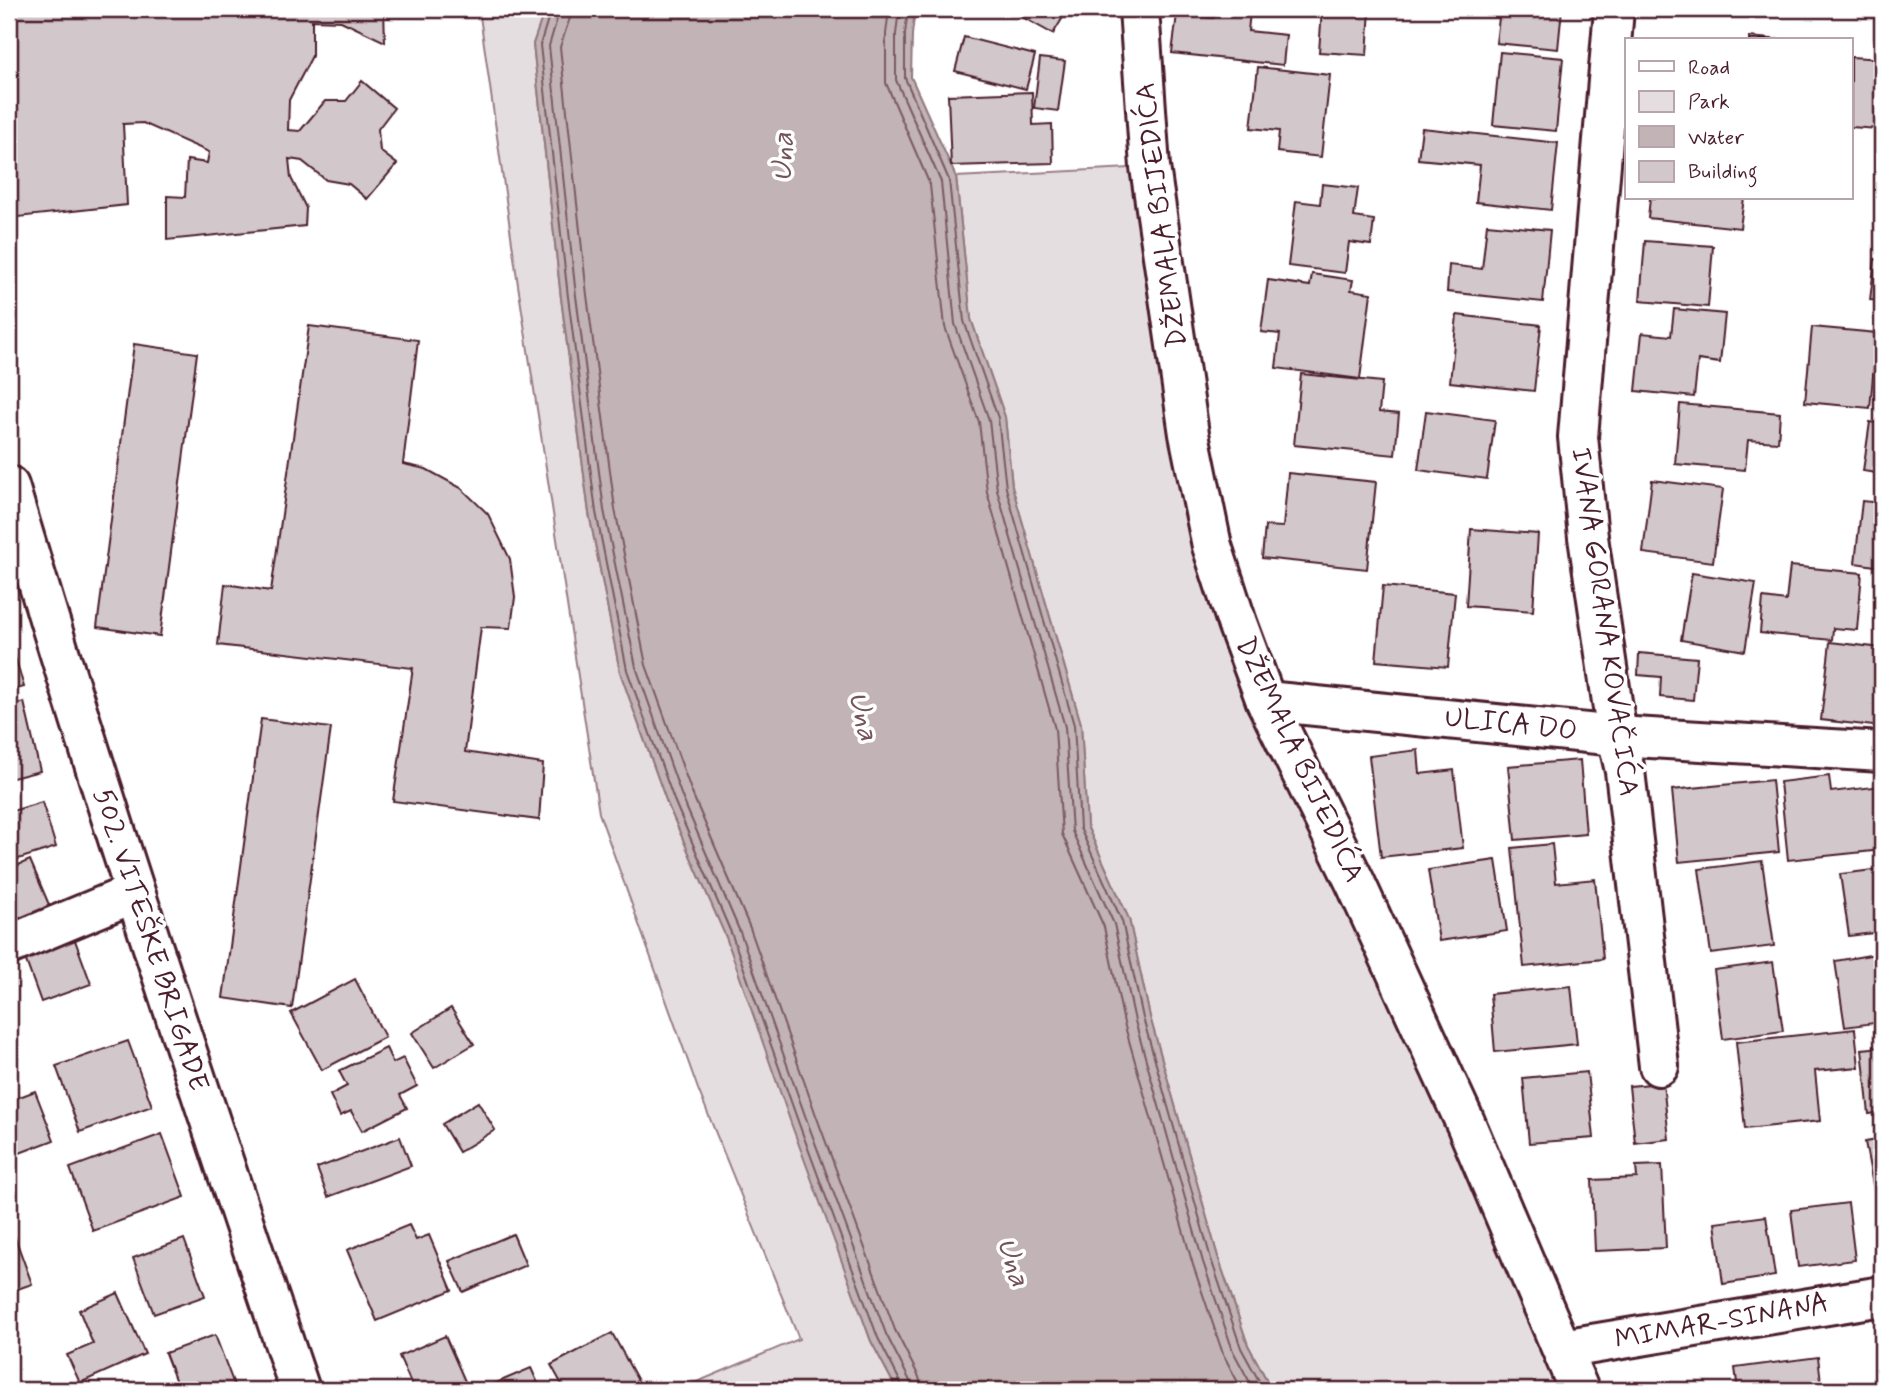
<svg xmlns="http://www.w3.org/2000/svg" width="1891" height="1399" font-family="Mynerve,sans-serif">
  <rect width="100%" height="100%" fill="#fff"/>
  <filter id="ink" filterUnits="userSpaceOnUse"><feTurbulence type="fractalNoise" baseFrequency=".0143" numOctaves="2"/><feDisplacementMap in="SourceGraphic" scale="14" xChannelSelector="R" yChannelSelector="G"/><feConvolveMatrix kernelMatrix="1 2 1 2 8 2 1 2 1" color-interpolation-filters="sRGB"/></filter>
  <g filter="url(#ink)">
    <g fill="#e5dee0" stroke="#987e86" stroke-width="2">
      <polygon points="479,9 545,9 533,44 561,298 589,513 620,672 667,803 726,937 871,1341 897,1390 678,1390 799,1339 698,1089 599,813 518,285"/>
      <polygon points="1150,167 1212,546 1579,1390 1272,1390 1248,1345 1218,1257 1150,1017 1129,919 1087,826 1081,724 1012,486 1005,417 971,319 956,177"/>
    </g>
    <polygon fill="#c1b3b6" stroke="#91787e" stroke-width="2" points="545,9 915,9 912,35 911,77 956,177 971,319 1005,417 1012,486 1081,724 1087,826 1129,919 1150,1017 1218,1257 1248,1345 1272,1390 897,1390 871,1341 792,1126 726,937 667,803 620,672 589,513 561,298 533,44"/>
    <g fill="none" stroke-linecap="round" stroke-linejoin="round">
      <g stroke="#7a5a63" stroke-width="2">
        <polyline points="551,9 540,45 568,297 596,512 627,670 674,800 732,935 799,1124 878,1338 902,1385 903,1390"/>
        <polyline points="560,9 549,46 576,296 604,510 636,667 682,797 740,932 807,1121 886,1334 910,1381 911,1390"/>
        <polyline points="571,9 570,18 560,47 587,295 615,509 646,665 692,793 750,928 817,1118 895,1330 919,1377 922,1390"/>
        <polyline points="889,9 886,34 886,83 930,185 945,327 979,422 987,492 1055,729 1062,834 1104,927 1124,1023 1193,1265 1223,1354 1242,1390"/>
        <polyline points="899,9 896,34 896,80 941,182 955,324 989,420 997,490 1065,727 1072,831 1114,924 1135,1021 1203,1262 1233,1351 1254,1390"/>
        <polyline points="908,9 905,34 905,78 949,180 964,321 998,418 1006,488 1074,725 1080,828 1122,921 1143,1018 1211,1259 1241,1348 1264,1390"/>
      </g>
    </g>
    <g fill="#d2c7cb" stroke="#4a1f2b" stroke-width="2">
      <polygon points="9,9 384,9 385,42 341,21 312,20 312,56 289,100 288,130 300,131 325,101 346,101 362,81 394,108 378,129 380,151 397,164 367,199 349,184 326,180 302,161 289,159 291,178 306,208 305,226 167,240 167,196 185,197 187,160 207,163 209,152 143,123 123,124 127,205 9,218"/>
      <polygon points="1008,9 1068,9 1053,34"/>
      <polygon points="1214,9 1250,12 1248,31 1286,35 1283,65 1172,53 1177,14 1213,18"/>
      <polygon points="1322,9 1370,9 1367,55 1319,52"/>
      <polygon points="1500,9 1562,9 1558,49 1496,43"/>
      <polygon points="964,37 1035,55 1026,89 955,71"/>
      <polygon points="1749,37 1782,40 1749,40"/>
      <polygon points="1500,52 1563,58 1556,131 1493,125"/>
      <polygon points="1851,57 1882,59 1878,129 1851,127"/>
      <polygon points="1040,58 1065,61 1058,111 1034,108"/>
      <polygon points="1258,67 1330,75 1321,157 1277,152 1279,131 1251,128"/>
      <polygon points="1032,92 1033,125 1052,124 1053,163 951,166 948,95"/>
      <polygon points="1422,128 1558,143 1551,210 1476,202 1480,165 1418,159"/>
      <polygon points="1322,184 1358,188 1354,217 1374,220 1371,245 1349,242 1345,273 1288,266 1296,201 1320,204"/>
      <polygon points="1650,198 1744,198 1740,228 1648,218"/>
      <polygon points="1882,215 1882,246 1879,246"/>
      <polygon points="1487,224 1550,230 1543,302 1447,292 1449,265 1482,269"/>
      <polygon points="1645,241 1713,246 1708,307 1640,301"/>
      <polygon points="1875,259 1882,260 1882,301 1870,300"/>
      <polygon points="1312,274 1353,280 1351,290 1371,293 1360,379 1276,368 1280,334 1261,332 1268,280 1310,286"/>
      <polygon points="1674,309 1725,314 1720,363 1698,360 1694,397 1636,391 1642,333 1671,336"/>
      <polygon points="1882,311 1882,347 1878,346"/>
      <polygon points="1457,315 1541,325 1534,391 1450,382"/>
      <polygon points="309,326 418,340 403,464 426,469 461,488 488,514 510,559 515,597 511,628 481,627 465,752 543,764 539,820 393,801 413,668 218,645 225,584 271,591"/>
      <polygon points="1812,327 1877,333 1870,408 1805,402"/>
      <polygon points="134,344 197,353 160,636 97,627"/>
      <polygon points="1301,374 1382,382 1379,412 1399,414 1395,455 1294,445"/>
      <polygon points="1680,404 1780,413 1778,442 1748,440 1745,470 1675,464"/>
      <polygon points="1426,411 1495,420 1487,479 1418,470"/>
      <polygon points="1870,422 1882,424 1882,474 1863,471"/>
      <polygon points="1288,473 1376,482 1367,569 1262,558 1265,526 1283,527"/>
      <polygon points="1652,480 1723,489 1713,562 1643,553"/>
      <polygon points="1862,501 1882,503 1882,567 1855,563"/>
      <polygon points="1471,529 1538,534 1533,611 1466,606"/>
      <polygon points="1790,566 1862,573 1857,630 1833,628 1832,640 1760,633 1763,598 1786,601"/>
      <polygon points="1692,573 1756,583 1745,651 1681,640"/>
      <polygon points="1383,586 1455,593 1448,667 1376,661"/>
      <polygon points="9,637 24,687 9,691"/>
      <polygon points="1830,642 1882,648 1882,727 1821,720"/>
      <polygon points="1639,653 1697,658 1693,700 1660,697 1661,677 1638,675"/>
      <polygon points="24,702 40,771 9,779 9,706"/>
      <polygon points="261,719 331,728 292,1008 223,998"/>
      <polygon points="1418,750 1420,774 1454,770 1463,848 1381,857 1369,756"/>
      <polygon points="1580,760 1586,834 1515,840 1508,766"/>
      <polygon points="1829,776 1831,792 1882,786 1882,850 1788,860 1780,782"/>
      <polygon points="1772,780 1779,852 1679,862 1672,790"/>
      <polygon points="42,802 56,847 9,862 9,812"/>
      <polygon points="1552,844 1556,883 1595,879 1603,959 1524,967 1512,848"/>
      <polygon points="30,860 50,907 9,924 9,869"/>
      <polygon points="1496,860 1507,931 1439,941 1428,870"/>
      <polygon points="1762,861 1774,946 1711,954 1699,869"/>
      <polygon points="1882,869 1882,932 1849,936 1840,874"/>
      <polygon points="72,932 91,984 41,1002 22,950"/>
      <polygon points="1882,953 1882,1022 1845,1027 1835,961"/>
      <polygon points="1773,962 1783,1031 1723,1039 1714,970"/>
      <polygon points="355,979 385,1037 322,1070 291,1013"/>
      <polygon points="1571,986 1577,1044 1495,1052 1490,994"/>
      <polygon points="451,1008 474,1044 434,1068 412,1033"/>
      <polygon points="1855,1029 1859,1067 1815,1071 1820,1121 1745,1129 1736,1042"/>
      <polygon points="128,1041 152,1106 80,1132 56,1066"/>
      <polygon points="1882,1047 1882,1112 1869,1114 1862,1049"/>
      <polygon points="386,1048 393,1063 403,1058 417,1086 400,1095 407,1108 362,1131 351,1111 340,1116 330,1095 347,1086 339,1071"/>
      <polygon points="1587,1072 1594,1138 1529,1143 1523,1078"/>
      <polygon points="1663,1083 1669,1139 1635,1143 1629,1086"/>
      <polygon points="35,1091 54,1140 9,1157 9,1101"/>
      <polygon points="478,1102 495,1130 459,1152 442,1124"/>
      <polygon points="162,1134 185,1197 93,1231 70,1168"/>
      <polygon points="400,1137 411,1166 328,1197 317,1168"/>
      <polygon points="1882,1139 1882,1211 1878,1212 1865,1142"/>
      <polygon points="1662,1165 1666,1248 1595,1251 1592,1180 1637,1178 1636,1166"/>
      <polygon points="1848,1203 1855,1260 1798,1267 1791,1210"/>
      <polygon points="1766,1216 1775,1276 1723,1284 1715,1223"/>
      <polygon points="9,1221 32,1284 9,1292"/>
      <polygon points="409,1225 416,1240 429,1235 452,1290 377,1321 347,1250"/>
      <polygon points="513,1234 526,1265 463,1292 449,1261"/>
      <polygon points="184,1239 205,1296 154,1314 133,1258"/>
      <polygon points="118,1293 145,1354 80,1383 67,1355 93,1344 79,1310"/>
      <polygon points="612,1333 643,1390 565,1390 551,1365"/>
      <polygon points="215,1335 236,1390 179,1390 165,1353"/>
      <polygon points="445,1336 468,1388 463,1390 414,1390 399,1356"/>
      <polygon points="1818,1357 1822,1390 1738,1390 1735,1368"/>
      <polygon points="531,1368 541,1390 480,1390"/>
    </g>
    <g fill="none" stroke-linecap="round" stroke-linejoin="round">
      <defs>
        <g id="minor">
          <polyline points="1139,9 1150,167 1189,434 1212,546 1237,623 1266,701 1355,882 1465,1122 1579,1390"/>
          <polyline points="1614,9 1578,437 1588,537 1617,736 1625,771 1659,1066"/>
          <path d="M9 486C99 790 199 1090 300 1390"/>
          <polyline points="1266,701 1617,736 1882,752"/>
          <polyline points="9,945 134,893"/>
          <polyline points="1562,1349 1882,1296"/>
        </g>
      </defs>
      <use href="#minor" stroke="#4a1f2b" stroke-width="44"/>
      <use href="#minor" stroke="#fff" stroke-width="38"/>
    </g>
  </g>
  <g text-anchor="middle" dominant-baseline="central" stroke-width="7" stroke-linejoin="round" paint-order="stroke">
    <g font-size="28" fill="#4a1f2b" stroke="#fff">
      <text transform="translate(1162 215) rotate(-97)">DŽEMALA BIJEDIĆA</text>
      <text transform="translate(1604 622) rotate(82)">IVANA GORANA KOVAČIĆA</text>
      <text transform="translate(1511 725) rotate(6)">ULICA DO</text>
      <text transform="translate(1299 760) rotate(65)">DŽEMALA BIJEDIĆA</text>
      <text transform="translate(150 940) rotate(72)">502. VITEŠKE BRIGADE</text>
      <text transform="translate(1722 1322) rotate(-10)">MIMAR-SINANA</text>
    </g>
    <g font-size="30" font-style="italic" fill="#74535c" stroke="#fff">
      <text transform="translate(783 157) rotate(-89)">Una</text>
      <text transform="translate(863 716) rotate(76)">Una</text>
      <text transform="translate(1013 1262) rotate(72)">Una</text>
    </g>
  </g>
  <rect width="1891" height="1399" fill="none" stroke="#fff" stroke-width="35"/>
  <rect x="18" y="18" width="1856" height="1364" fill="none" stroke="#4a1f2b" stroke-width="2.5" filter="url(#ink)"/>
  <rect x="1625" y="38" width="228" height="161" fill="#ffffff" stroke="#b7a5aa" stroke-width="2"/>
  <rect x="1639" y="61" width="35" height="10" fill="#ffffff" stroke="#b7a5aa" stroke-width="2"/>
  <text x="1688" y="74" font-size="21" fill="#4a1f2b">Road</text>
  <rect x="1639" y="91" width="35" height="21" fill="#e5dee0" stroke="#b7a5aa" stroke-width="2"/>
  <text x="1688" y="108" font-size="21" fill="#4a1f2b">Park</text>
  <rect x="1639" y="126" width="35" height="21" fill="#c1b3b6" stroke="#b7a5aa" stroke-width="2"/>
  <text x="1688" y="144" font-size="21" fill="#4a1f2b">Water</text>
  <rect x="1639" y="161" width="35" height="21" fill="#d2c7cb" stroke="#b7a5aa" stroke-width="2"/>
  <text x="1688" y="178" font-size="21" fill="#4a1f2b">Building</text>
</svg>
